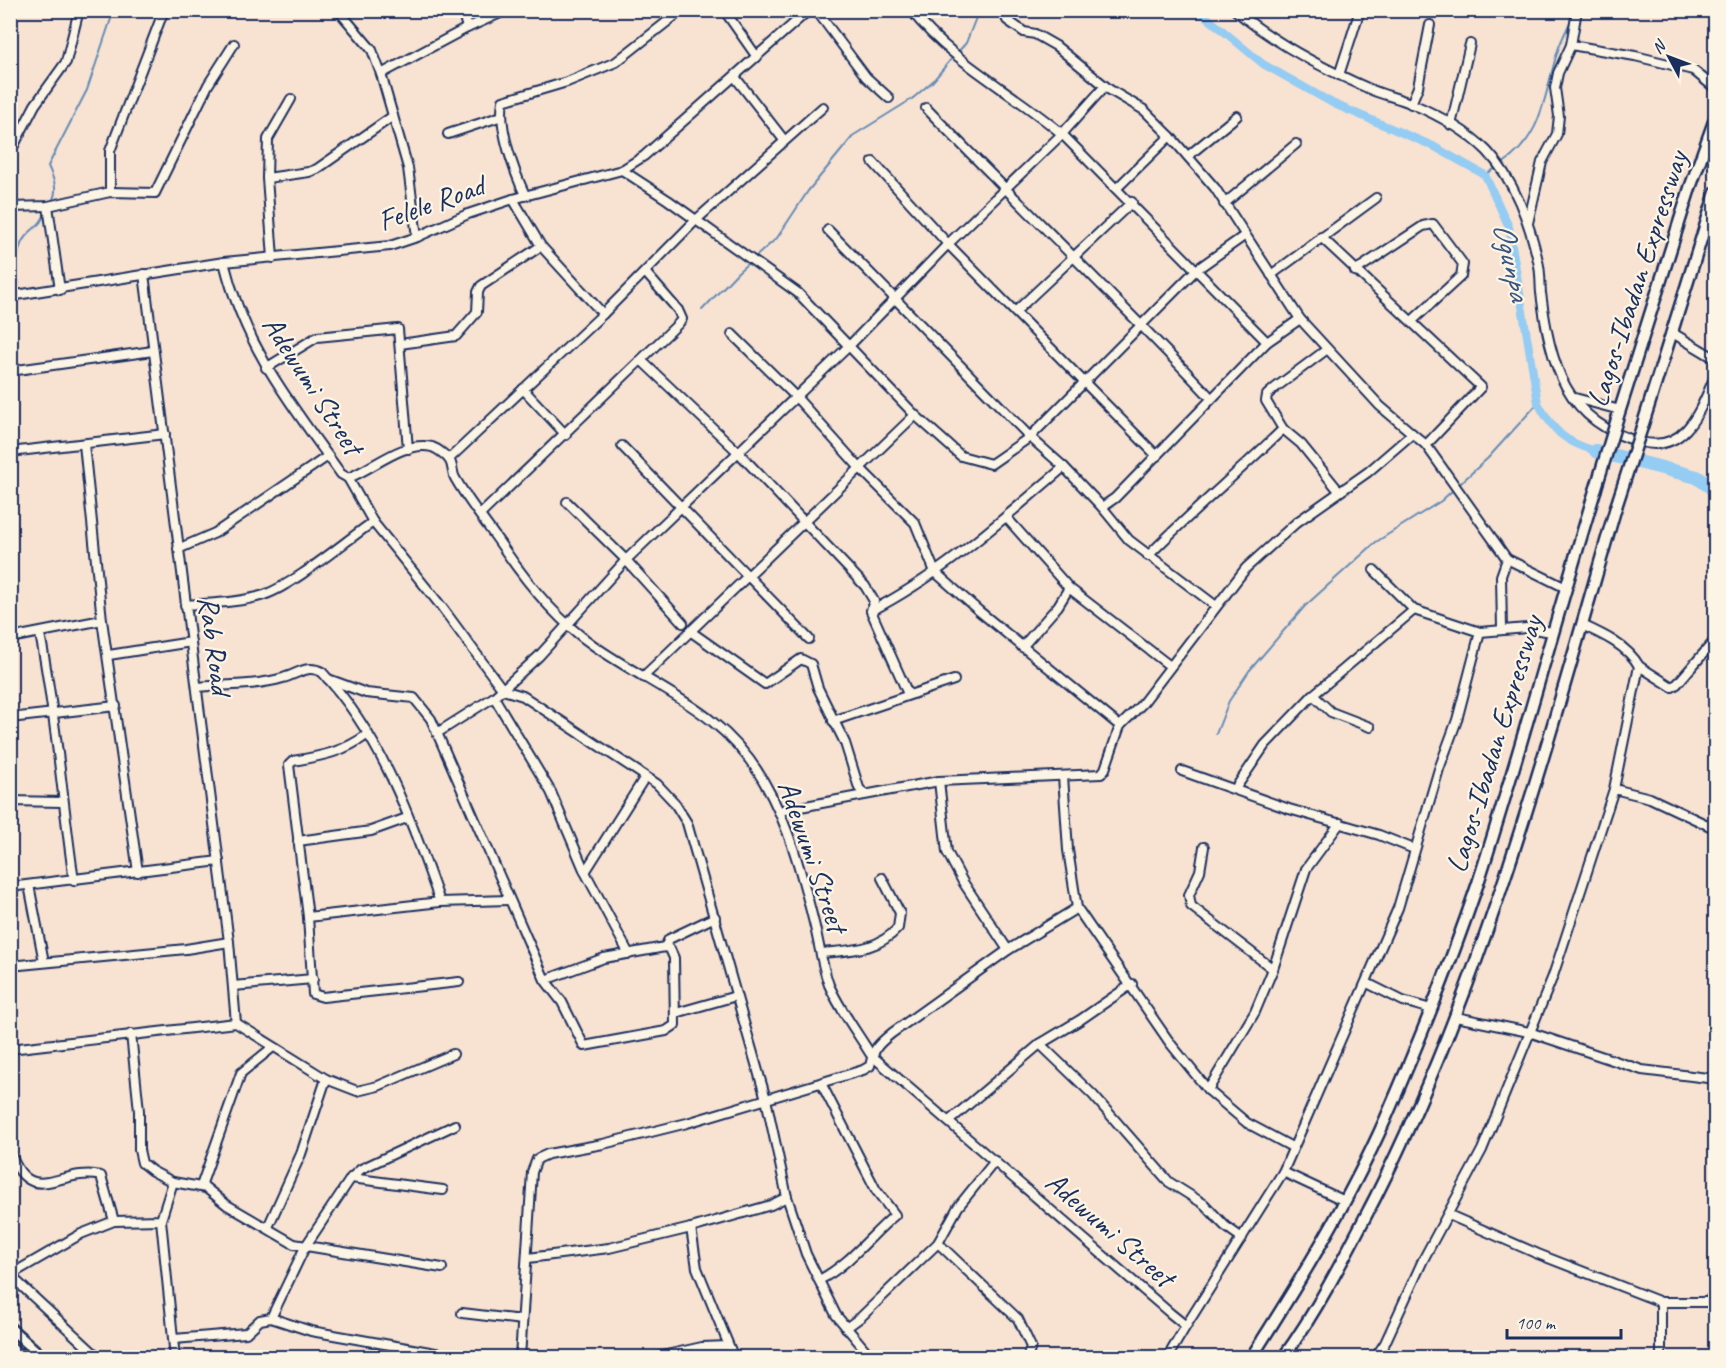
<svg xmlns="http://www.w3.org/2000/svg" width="1726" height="1368" font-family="Caveat,sans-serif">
  <rect width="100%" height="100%" fill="#f8e2d2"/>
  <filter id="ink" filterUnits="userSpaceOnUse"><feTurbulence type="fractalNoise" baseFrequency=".0167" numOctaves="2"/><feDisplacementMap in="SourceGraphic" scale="12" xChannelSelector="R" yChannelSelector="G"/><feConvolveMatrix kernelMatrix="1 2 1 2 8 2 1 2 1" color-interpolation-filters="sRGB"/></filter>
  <g filter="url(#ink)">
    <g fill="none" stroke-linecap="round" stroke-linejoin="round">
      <g stroke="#648db7" stroke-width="2">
        <polyline points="957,53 966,43 979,10"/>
        <path d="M1502 164C1544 136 1544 94 1558 50 1562 38 1568 27 1573 16"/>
        <polyline points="1485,175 1497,167"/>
        <path d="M51 203C59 191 54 179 48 166L87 90 114 10"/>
        <path d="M13 294 19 284C16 271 16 247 26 236 36 225 40 227 46 211"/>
        <polyline points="702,310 738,272 777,238 808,191 854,135 912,99 933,81 953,57"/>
        <polyline points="1216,734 1229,701 1249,671 1305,606 1376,542 1441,501 1488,458 1538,403"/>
      </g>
      <path stroke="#94ccf3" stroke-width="8" d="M1198 10 1263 64 1334 104 1433 146 1485 175 1509 227 1538 403C1554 432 1564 442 1596 451"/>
      <polyline stroke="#94ccf3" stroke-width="14" points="1596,451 1697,477 1716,491"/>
      <defs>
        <g id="minor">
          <polyline points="338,10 372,50 381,74 408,168 417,237"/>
          <polyline points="462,10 467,28"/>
          <polyline points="724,10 757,57"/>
          <polyline points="816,10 866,77 889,98"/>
          <path d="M911 10C952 63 1012 91 1062 134L1267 342"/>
          <polyline points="1003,10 1007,20 1024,32 1035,34 1056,46 1110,90 1144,110 1170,136 1215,188 1300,319 1380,406 1426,445 1507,559 1566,588"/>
          <path d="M1235 10C1275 44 1324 69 1372 90 1384 95 1398 98 1410 103 1436 114 1467 131 1487 151 1514 179 1530 224 1538 261 1541 272 1540 283 1541 293 1550 363 1565 423 1641 442 1687 454 1701 407 1716 374"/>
          <polyline points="1571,45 1635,56 1693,70 1716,89"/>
          <polyline points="381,74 467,28 507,10"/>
          <polyline points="1339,75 1360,10"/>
          <polyline points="735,77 784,140"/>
          <polyline points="1411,104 1418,87 1430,25"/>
          <path d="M926 108C1020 205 1118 299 1211 398"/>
          <polyline points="1451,125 1470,44"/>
          <polyline points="448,134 502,116"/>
          <polyline points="10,153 35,105 66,62 79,10"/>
          <polyline points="1188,156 1237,116"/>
          <polyline points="873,162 948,244 1157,456"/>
          <polyline points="622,170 668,200 798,293 915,415 961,456 991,464 1030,437 1196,270 1244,236"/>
          <polyline points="267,178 309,172 317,169 393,116"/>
          <polyline points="1117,188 1170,136"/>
          <polyline points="110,192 110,151 164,10"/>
          <path d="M525 195C514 171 498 128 503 101L567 82 616 62 682 10"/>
          <polyline points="513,199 541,246 603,314"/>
          <polyline points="1224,204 1296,144"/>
          <polyline points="48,206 60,290"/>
          <polyline points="10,207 48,206 110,192 155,193 208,85 234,44"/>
          <polyline points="1528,223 1542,162 1557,134 1559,116 1555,88 1558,73 1571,45 1577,10"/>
          <polyline points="828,230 1030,437 1064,467 1102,507 1129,540 1216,606"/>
          <polyline points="1321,237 1481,387 1426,445"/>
          <polyline points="273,258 267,178 268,139 291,99"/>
          <path d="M224 262C245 348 291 404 341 474L348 478C373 469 403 440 432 447 438 449 447 456 450 461 453 466 452 473 455 478 469 503 488 525 504 549 528 584 558 621 593 645 657 690 724 710 764 782 789 825 802 875 814 923 819 943 822 966 829 985 840 1010 857 1032 871 1055L1170 1313 1186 1326 1283 1172 1345 1201"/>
          <polyline points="1355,271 1423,226 1433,224 1463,264 1461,276 1412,321"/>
          <polyline points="144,274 229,942 236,1023"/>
          <polyline points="1271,275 1376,198"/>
          <polyline points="10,296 224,262 390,246 417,237 468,214 513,199 622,170 644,156 809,10"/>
          <polyline points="1015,312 1132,202"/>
          <polyline points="1671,332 1716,359"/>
          <polyline points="732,334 796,397 858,466 915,523 935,572 979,611 1120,726"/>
          <polyline points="400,344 456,336 477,312 478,292 481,286 541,246"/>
          <polyline points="1326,350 1275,388 1267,395 1266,401 1283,429 1301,444 1339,491"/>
          <polyline points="642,361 738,452 865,586 874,601 871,611 908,694"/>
          <polyline points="266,368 317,337 398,329 408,449"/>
          <polyline points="10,371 153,351"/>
          <polyline points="523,389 566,435"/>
          <polyline points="1575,398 1620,410"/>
          <polyline points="84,444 102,620 138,872"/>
          <polyline points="622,446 809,639"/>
          <polyline points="10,452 165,434"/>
          <polyline points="449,459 603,314 696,220 823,107"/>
          <polyline points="348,478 373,522 441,606 503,690 523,696 657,784 674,802 687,823 766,1099 787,1197 806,1254 836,1315 872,1358"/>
          <polyline points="567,502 626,560 683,623"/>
          <polyline points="1102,507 1115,498 1267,342 1300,319"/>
          <polyline points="481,514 678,324 682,319 678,310 645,272"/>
          <polyline points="1006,517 1069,588 1170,666"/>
          <polyline points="178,549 215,533 328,456"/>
          <path d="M1148 556C1191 512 1238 473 1283 429"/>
          <polyline points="1374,570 1414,610 1480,632 1527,628 1552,632"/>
          <path d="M185 605C211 603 239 603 264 595 295 584 344 542 373 522"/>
          <path d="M871 611C943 574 1003 519 1064 467"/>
          <polyline points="1502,629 1501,576 1507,559"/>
          <polyline points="690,631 765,684 801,659 811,664 818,688 845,743 859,788 864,794"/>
          <path d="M40 634C56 715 62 798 74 881"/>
          <polyline points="10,638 102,620"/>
          <polyline points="1022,647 1058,606 1069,588"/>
          <polyline points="109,655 191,642"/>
          <polyline points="1639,666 1672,687 1677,684 1716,639"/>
          <polyline points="643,677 915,415"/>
          <polyline points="328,679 366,693 414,698 431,719 545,980 562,1002 584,1046 666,1031 675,1025 674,958 670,949 665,947 604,958 545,980"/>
          <path d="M197 687C224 685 256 686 283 678 298 674 307 664 322 672 383 738 411 820 440 902"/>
          <polyline points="1313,695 1331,712 1370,727"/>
          <polyline points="494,697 551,792 585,872 629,954"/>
          <polyline points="10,718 116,706"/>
          <polyline points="833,721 954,680"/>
          <polyline points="437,733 494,697 539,656 626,560 850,345 948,244 1062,134 1105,86"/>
          <path d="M368 734C344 752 322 756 293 761L289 765 308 917 313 994 323 997 459 982"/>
          <polyline points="1182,771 1289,809 1379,835 1414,849"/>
          <polyline points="1063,776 1068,850 1077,908 1170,1043 1208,1090 1247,1123 1292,1147"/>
          <polyline points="939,781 947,852 963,882 1008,950"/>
          <polyline points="1235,789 1265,745 1313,695 1414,610"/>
          <polyline points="1614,789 1650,798 1716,829"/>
          <polyline points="10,801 62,802"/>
          <polyline points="779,811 939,781 1101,774 1105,769 1120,726 1142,704 1246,568 1297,522 1368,472 1412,434"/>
          <polyline points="298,841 371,831 407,818"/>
          <polyline points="1204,847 1200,871 1189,895 1191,906 1273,969"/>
          <polyline points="585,872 645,777"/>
          <polyline points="29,885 44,962"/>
          <polyline points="10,887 219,861"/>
          <polyline points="308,917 440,902 509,900"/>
          <polyline points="665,947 669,939 715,917"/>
          <path d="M822 953C851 950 877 951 898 928L900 913 882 878"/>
          <polyline points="10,966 186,949 229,942"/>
          <polyline points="1367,983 1403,1001 1431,1009"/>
          <polyline points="233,986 313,979"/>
          <polyline points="676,1013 736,996"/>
          <polyline points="1456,1017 1529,1032 1642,1070 1716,1079"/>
          <polyline points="131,1034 139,1111 139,1150 142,1163 152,1171 173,1182 206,1188 227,1205 294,1244 442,1268"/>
          <polyline points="1040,1044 1093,1095 1169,1182 1204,1204 1225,1226 1242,1238"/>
          <polyline points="10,1049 236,1023 326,1079 357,1091 378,1086 453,1054"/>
          <polyline points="1208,1090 1255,1012 1273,969 1306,869 1340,823"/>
          <polyline points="949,1121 1040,1044 1080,1020 1132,984"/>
          <path d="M10 1152C31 1210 61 1166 101 1176L114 1221"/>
          <polyline points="1283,1172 1398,908 1439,769 1457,720 1480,632"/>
          <polyline points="351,1178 443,1190"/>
          <polyline points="201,1186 241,1073 273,1047"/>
          <polyline points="1449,1215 1538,1254 1661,1302 1716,1302"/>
          <polyline points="161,1220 175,1358"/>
          <polyline points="268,1227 301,1154 326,1079"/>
          <polyline points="691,1228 697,1268 734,1358"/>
          <polyline points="938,1243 1018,1319 1031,1347 1027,1358"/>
          <polyline points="528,1258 609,1248 691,1228 771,1205 787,1197"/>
          <polyline points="10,1275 81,1234 114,1221 161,1220 173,1182"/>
          <polyline points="10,1275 99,1358"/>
          <path d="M819 1280C848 1266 870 1236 895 1215L876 1190 821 1083"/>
          <polyline points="1709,1301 1716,1291"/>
          <polyline points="462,1313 522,1320"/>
          <polyline points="271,1318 311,1331 441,1354"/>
          <polyline points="846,1328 861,1317 938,1243 958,1207 995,1161"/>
          <polyline points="174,1339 246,1333 260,1320 271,1318 305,1247 351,1178 361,1169 455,1125"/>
          <path d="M520 1358 532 1172 537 1159 548 1154 603 1144 687 1123 863 1070 870 1066C874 1048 877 1045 892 1033L1008 950 1077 908"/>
          <polyline points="653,1358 702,1347 728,1346"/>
          <polyline points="1167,1358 1186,1326"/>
          <path d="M1375 1358 1385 1343 1423 1260 1482 1150 1553 976 1614 789 1639 666C1628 646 1602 634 1582 625"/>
          <polyline points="1661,1358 1661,1302"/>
        </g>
        <g id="major">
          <polyline points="10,1328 44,1358"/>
          <polyline points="10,1347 22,1358"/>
        </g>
        <g id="highway">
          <polyline points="1618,416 1690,188 1716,116"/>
          <polyline points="1642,427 1716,192"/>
          <path d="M1251 1358C1300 1281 1348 1203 1385 1120 1419 1042 1451 963 1478 883 1520 754 1555 621 1595 491"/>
          <path d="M1283 1358C1319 1308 1347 1252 1375 1198 1485 980 1548 741 1616 507"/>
        </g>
      </defs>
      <use href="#minor" stroke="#1b2f5e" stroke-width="12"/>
      <use href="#major" stroke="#1b2f5e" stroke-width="14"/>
      <use href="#highway" stroke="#1b2f5e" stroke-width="15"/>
      <use href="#minor" stroke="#fcf5e5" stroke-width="8"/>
      <use href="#major" stroke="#fcf5e5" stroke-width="9"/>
      <use href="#highway" stroke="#fcf5e5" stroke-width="10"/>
      <defs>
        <g id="highway-bridge">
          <polyline points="1595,491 1618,416"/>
          <polyline points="1616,507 1642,427"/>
        </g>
      </defs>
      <use href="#highway-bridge" stroke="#1b2f5e" stroke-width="15" stroke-linecap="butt"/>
      <use href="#highway-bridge" stroke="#fcf5e5" stroke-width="10"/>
    </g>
  </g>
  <g text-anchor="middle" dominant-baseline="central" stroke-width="4.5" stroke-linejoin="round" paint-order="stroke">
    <g font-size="30" fill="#1b2f5e" stroke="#fcf5e5">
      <text transform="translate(431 203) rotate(-20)">Felele Road</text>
      <text transform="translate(1637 279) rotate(-72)">Lagos-Ibadan Expressway</text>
      <text transform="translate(313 385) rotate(57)">Adewumi Street</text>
      <text transform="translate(215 645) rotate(82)">Rab Road</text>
      <text transform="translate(1494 744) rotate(-73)">Lagos-Ibadan Expressway</text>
      <text transform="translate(813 856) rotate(71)">Adewumi Street</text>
      <text transform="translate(1110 1229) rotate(41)">Adewumi Street</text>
    </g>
    <g font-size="32" font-style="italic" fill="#395683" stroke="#fcf5e5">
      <text transform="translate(1512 261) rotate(77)">Ogunpa</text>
    </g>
  </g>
  <rect width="1726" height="1368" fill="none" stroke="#fcf5e5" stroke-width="36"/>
  <rect x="18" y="18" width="1690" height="1332" fill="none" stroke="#1b2f5e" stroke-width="2" filter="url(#ink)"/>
  <g transform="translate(1669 57) rotate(311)" stroke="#fcf5e5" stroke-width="4.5" paint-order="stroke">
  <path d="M0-4.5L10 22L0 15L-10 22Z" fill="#1b2f5e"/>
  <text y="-9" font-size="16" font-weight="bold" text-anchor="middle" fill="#1b2f5e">N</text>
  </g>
  <path d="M1507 1329v9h114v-9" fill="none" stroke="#1b2f5e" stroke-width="3"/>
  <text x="1516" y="1329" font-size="18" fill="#1b2f5e" stroke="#fcf5e5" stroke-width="4.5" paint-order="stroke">100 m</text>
</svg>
